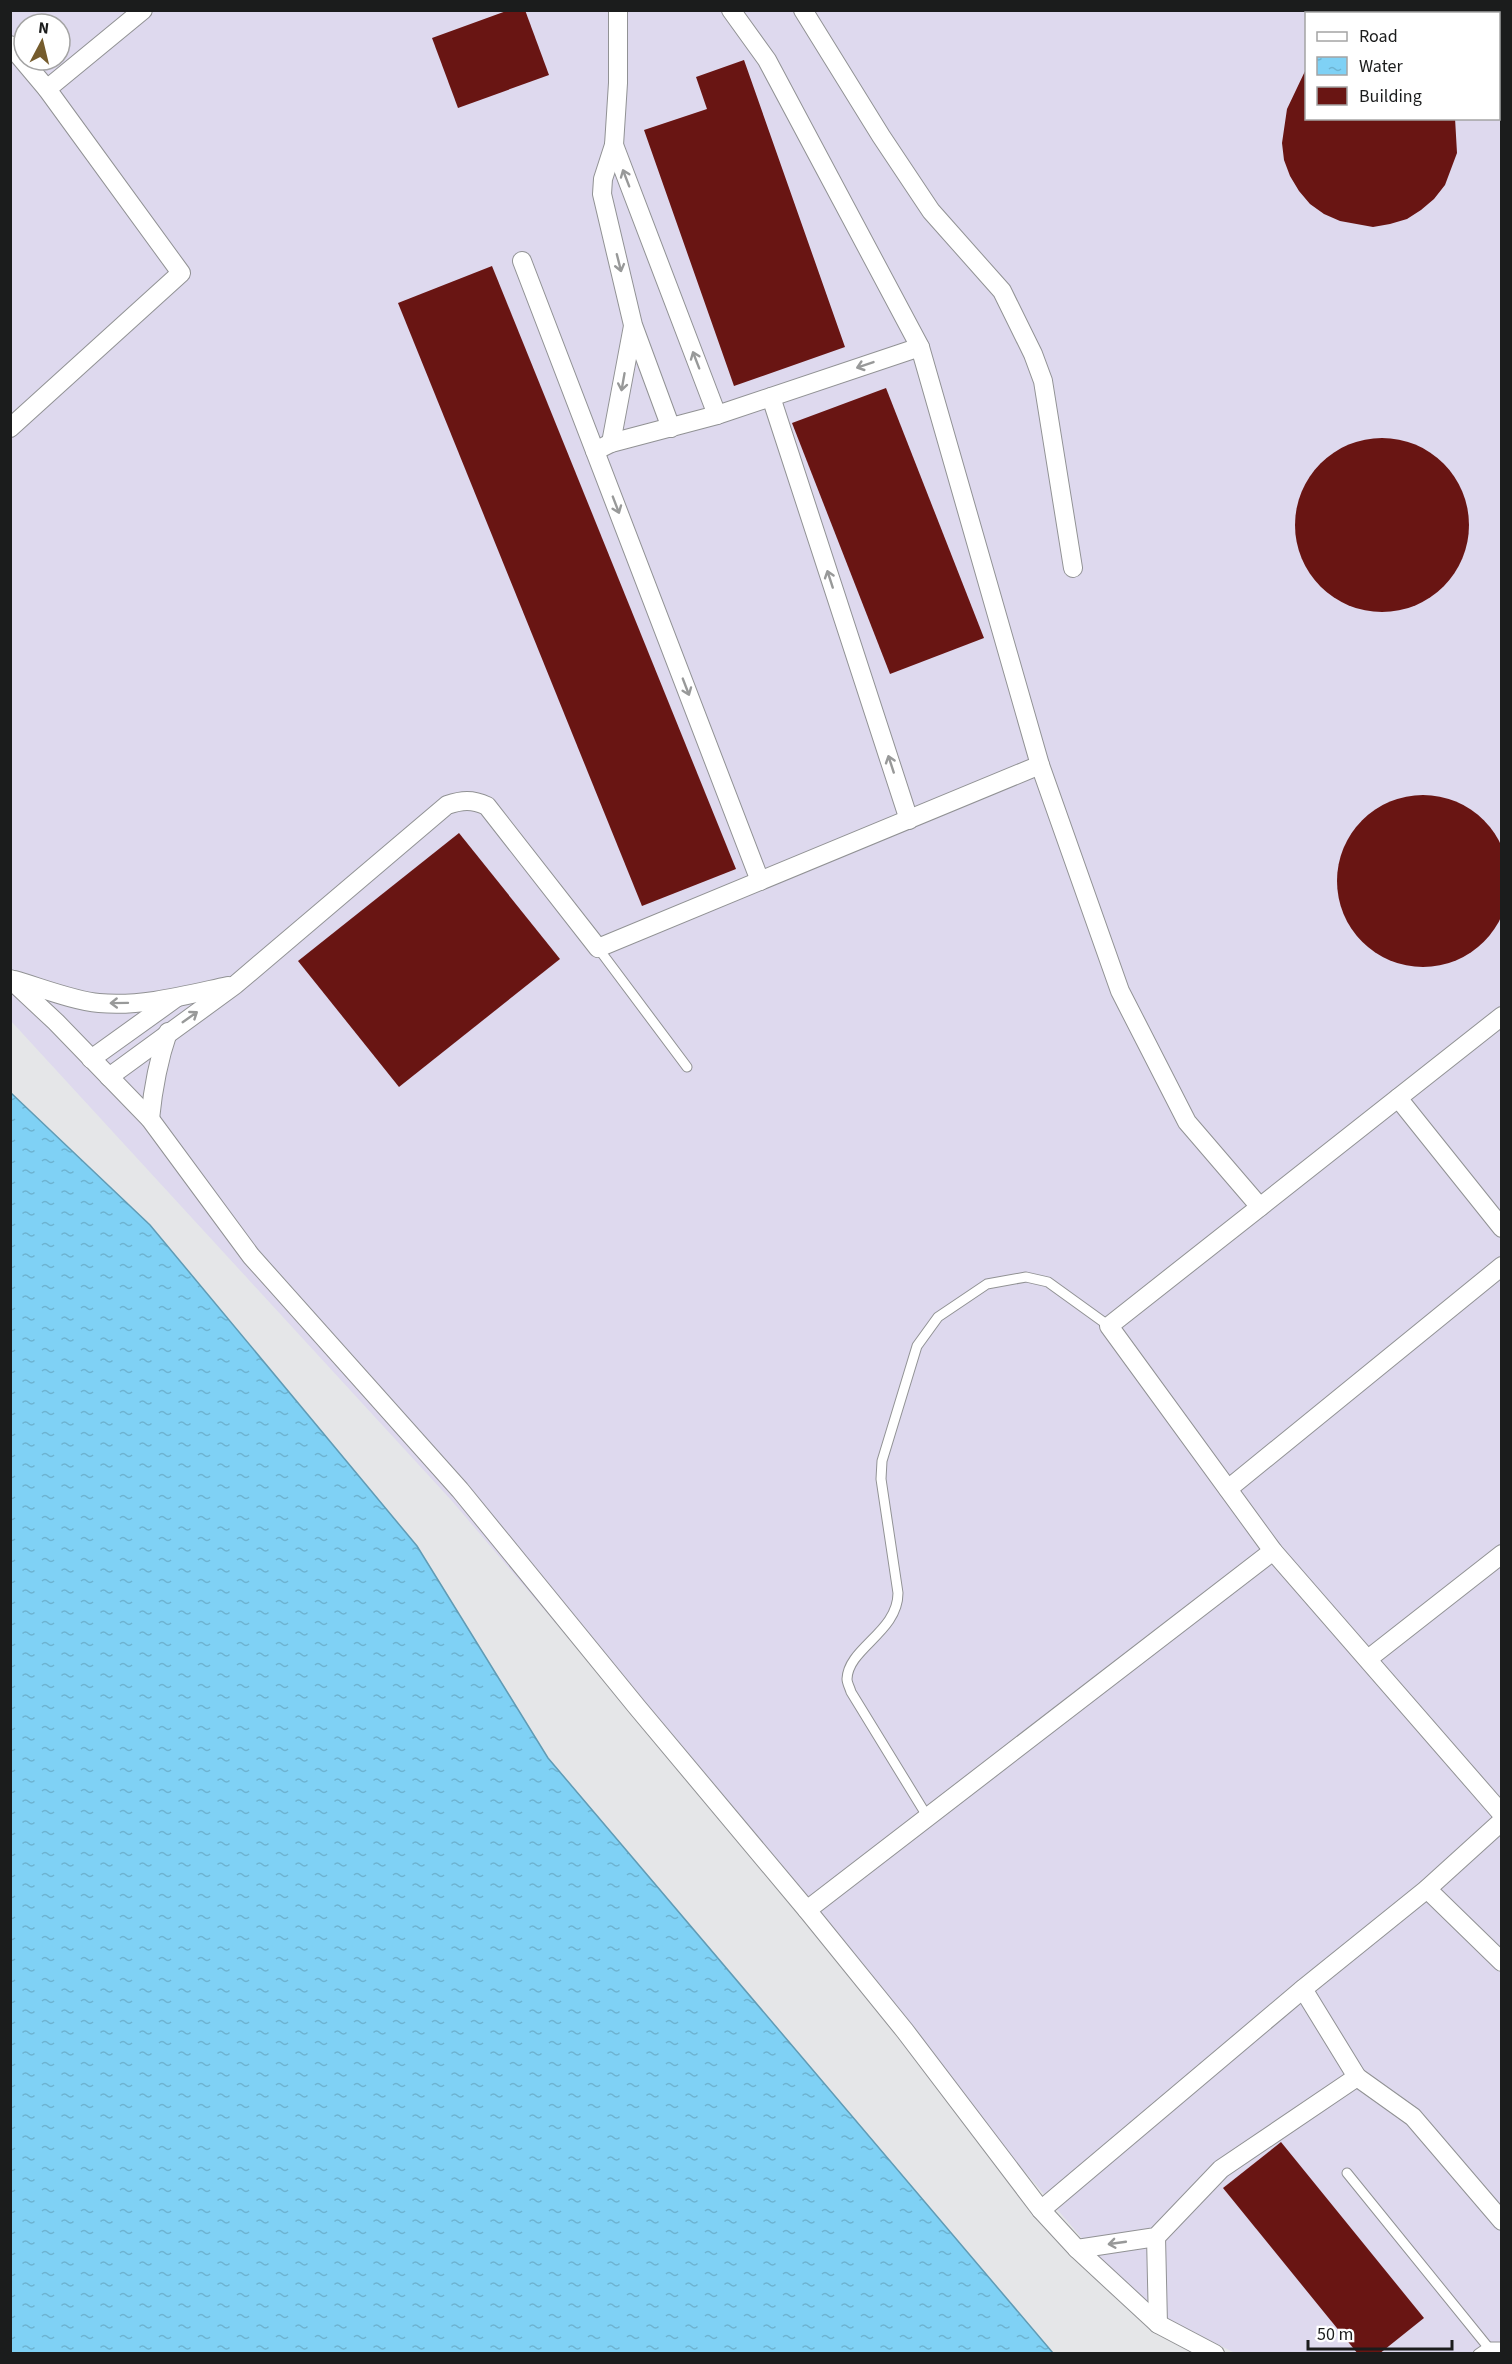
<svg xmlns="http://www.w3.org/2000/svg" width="1512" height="2364" font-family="'Source Sans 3',sans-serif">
  <defs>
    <pattern id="water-ripples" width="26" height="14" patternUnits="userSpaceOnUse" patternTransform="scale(1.5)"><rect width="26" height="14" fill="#7fd1f5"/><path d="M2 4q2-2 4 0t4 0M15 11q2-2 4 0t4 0" fill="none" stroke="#6db3d1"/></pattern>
  </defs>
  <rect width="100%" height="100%" fill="#e5e6e8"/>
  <path fill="#ded9ee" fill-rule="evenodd" d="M11 11H1501V2353H1235L1146 2308 1118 2280 803 1914 452 1501 11 1021ZM1306 14H1498V118H1306ZM24 24H60V60H24Z"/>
  <polygon fill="url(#water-ripples)" stroke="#619bb4" stroke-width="1.5" points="10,1092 150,1225 417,1546 548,1758 1053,2353 11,2353"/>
  <g fill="#691513">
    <polygon points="509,10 525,10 549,75 458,108 432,38"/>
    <polygon points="744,60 845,347 734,386 644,130 707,109 696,77"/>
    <polygon points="1306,69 1306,118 1455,118 1457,153 1445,185 1434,199 1421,210 1407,219 1390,224 1373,227 1340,221 1324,214 1310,204 1299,191 1290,176 1284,160 1282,143 1287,109"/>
    <polygon points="492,266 736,869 642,906 398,303"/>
    <polygon points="886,388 984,638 890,674 792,423"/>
    <circle cx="1382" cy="525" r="87"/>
    <circle cx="1423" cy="881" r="86"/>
    <polygon points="459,833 560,959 399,1087 298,961"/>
    <polygon points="1281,2142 1424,2318 1379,2354 1358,2354 1223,2188"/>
  </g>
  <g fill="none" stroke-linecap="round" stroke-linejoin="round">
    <defs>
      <g id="service">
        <polyline points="598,948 687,1067"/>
        <path d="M927 1816 851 1692C850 1688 847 1683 847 1679 848 1648 898 1632 898 1593L881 1479 882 1461 917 1346 938 1317 987 1284 1026 1277 1048 1282 1109 1326"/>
        <polyline points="1347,2173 1488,2347 1497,2354"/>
        <polyline points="1478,2354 1488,2347 1502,2347"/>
      </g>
      <g id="minor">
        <polyline points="618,10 618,83 614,145 603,179 602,194 633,325 671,428"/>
        <polyline points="731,10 767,60 920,347 1040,765 1120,991 1187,1122 1260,1207"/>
        <polyline points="803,10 881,136 931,211 1002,291 1033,354 1043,381 1073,568"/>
        <polyline points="1472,10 1476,14"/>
        <polyline points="1498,34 1502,37"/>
        <polyline points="10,45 47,89 181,273 10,428"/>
        <polyline points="47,89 143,10"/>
        <polyline points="614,145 717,415"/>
        <polyline points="522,261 760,881"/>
        <polyline points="771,397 909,820"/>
        <polyline points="611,443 633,326"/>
        <polyline points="595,451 611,443 717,415 920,347"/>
        <polyline points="10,979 56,1022 150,1119 251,1256 460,1490 637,1707 807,1910 905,2031 1041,2210 1077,2249 1158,2324 1215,2354"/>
        <path d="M14 980C39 987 74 1001 99 1003 142 1007 186 995 228 986"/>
        <polyline points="1502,1016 1109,1326 1273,1551 1502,1814"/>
        <polyline points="91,1059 176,998"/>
        <path d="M109 1077 235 985 447 805C462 800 472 799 487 806L598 948 1040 765"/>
        <polyline points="1398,1098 1502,1228"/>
        <path d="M150 1119C153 1088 158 1061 168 1032"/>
        <polyline points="1228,1489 1502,1266"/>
        <polyline points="1368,1659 1502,1554"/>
        <polyline points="1427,1889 1502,1962"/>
        <polyline points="807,1910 1273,1551"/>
        <polyline points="1357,2077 1413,2117 1502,2221"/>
        <polyline points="1041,2210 1303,1989 1427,1889 1502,1821"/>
        <polyline points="1156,2237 1158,2324"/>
        <polyline points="1077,2249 1156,2237 1221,2169 1357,2077 1303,1989"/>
      </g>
    </defs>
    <use href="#service" stroke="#919294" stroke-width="11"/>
    <use href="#minor" stroke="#919294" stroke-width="20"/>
    <use href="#service" stroke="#fff" stroke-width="9"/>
    <use href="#minor" stroke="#fff" stroke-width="18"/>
  </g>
  <defs><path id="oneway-shaft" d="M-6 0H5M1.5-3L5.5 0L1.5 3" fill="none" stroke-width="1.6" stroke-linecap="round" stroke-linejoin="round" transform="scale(1.5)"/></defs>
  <g stroke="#989999">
    <use href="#oneway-shaft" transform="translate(626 178) rotate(-111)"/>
    <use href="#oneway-shaft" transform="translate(619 263) rotate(76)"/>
    <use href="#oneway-shaft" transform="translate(696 360) rotate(-111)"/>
    <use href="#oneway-shaft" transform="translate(865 365) rotate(161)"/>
    <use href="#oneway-shaft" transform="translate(623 382) rotate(100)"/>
    <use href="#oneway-shaft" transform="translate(616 505) rotate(69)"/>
    <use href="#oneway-shaft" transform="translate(830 579) rotate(-108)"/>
    <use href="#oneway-shaft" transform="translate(686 687) rotate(69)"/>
    <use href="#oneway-shaft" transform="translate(891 764) rotate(-108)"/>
    <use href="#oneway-shaft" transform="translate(119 1003) rotate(179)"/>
    <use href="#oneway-shaft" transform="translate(190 1017) rotate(-35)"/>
    <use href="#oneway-shaft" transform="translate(1117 2243) rotate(172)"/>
  </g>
  <rect width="1512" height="2364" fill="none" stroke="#1b1c1c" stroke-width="24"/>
  <rect x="1305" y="12" width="195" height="108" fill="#ffffff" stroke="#a4a4a4" stroke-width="1.5"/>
  <rect x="1317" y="32" width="30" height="9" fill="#ffffff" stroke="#a4a4a4" stroke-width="1.5"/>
  <text x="1359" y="42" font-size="18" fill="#1b1c1c">Road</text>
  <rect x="1317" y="57" width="30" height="18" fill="url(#water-ripples)" stroke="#a4a4a4" stroke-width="1.5"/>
  <text x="1359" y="72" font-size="18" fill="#1b1c1c">Water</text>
  <rect x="1317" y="87" width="30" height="18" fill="#691513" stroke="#a4a4a4" stroke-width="1.5"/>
  <text x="1359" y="102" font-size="18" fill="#1b1c1c">Building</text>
  <g transform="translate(42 42) rotate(7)"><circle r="28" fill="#ffffff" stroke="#a4a4a4" stroke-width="1.5"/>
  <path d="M0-4.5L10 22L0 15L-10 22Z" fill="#755c2d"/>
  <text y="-9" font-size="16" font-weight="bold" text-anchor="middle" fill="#1b1c1c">N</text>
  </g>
  <path d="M1308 2340v9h144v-9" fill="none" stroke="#1b1c1c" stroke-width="3"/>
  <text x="1317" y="2340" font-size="18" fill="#1b1c1c" stroke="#ffffff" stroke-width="4.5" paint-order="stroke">50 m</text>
</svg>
